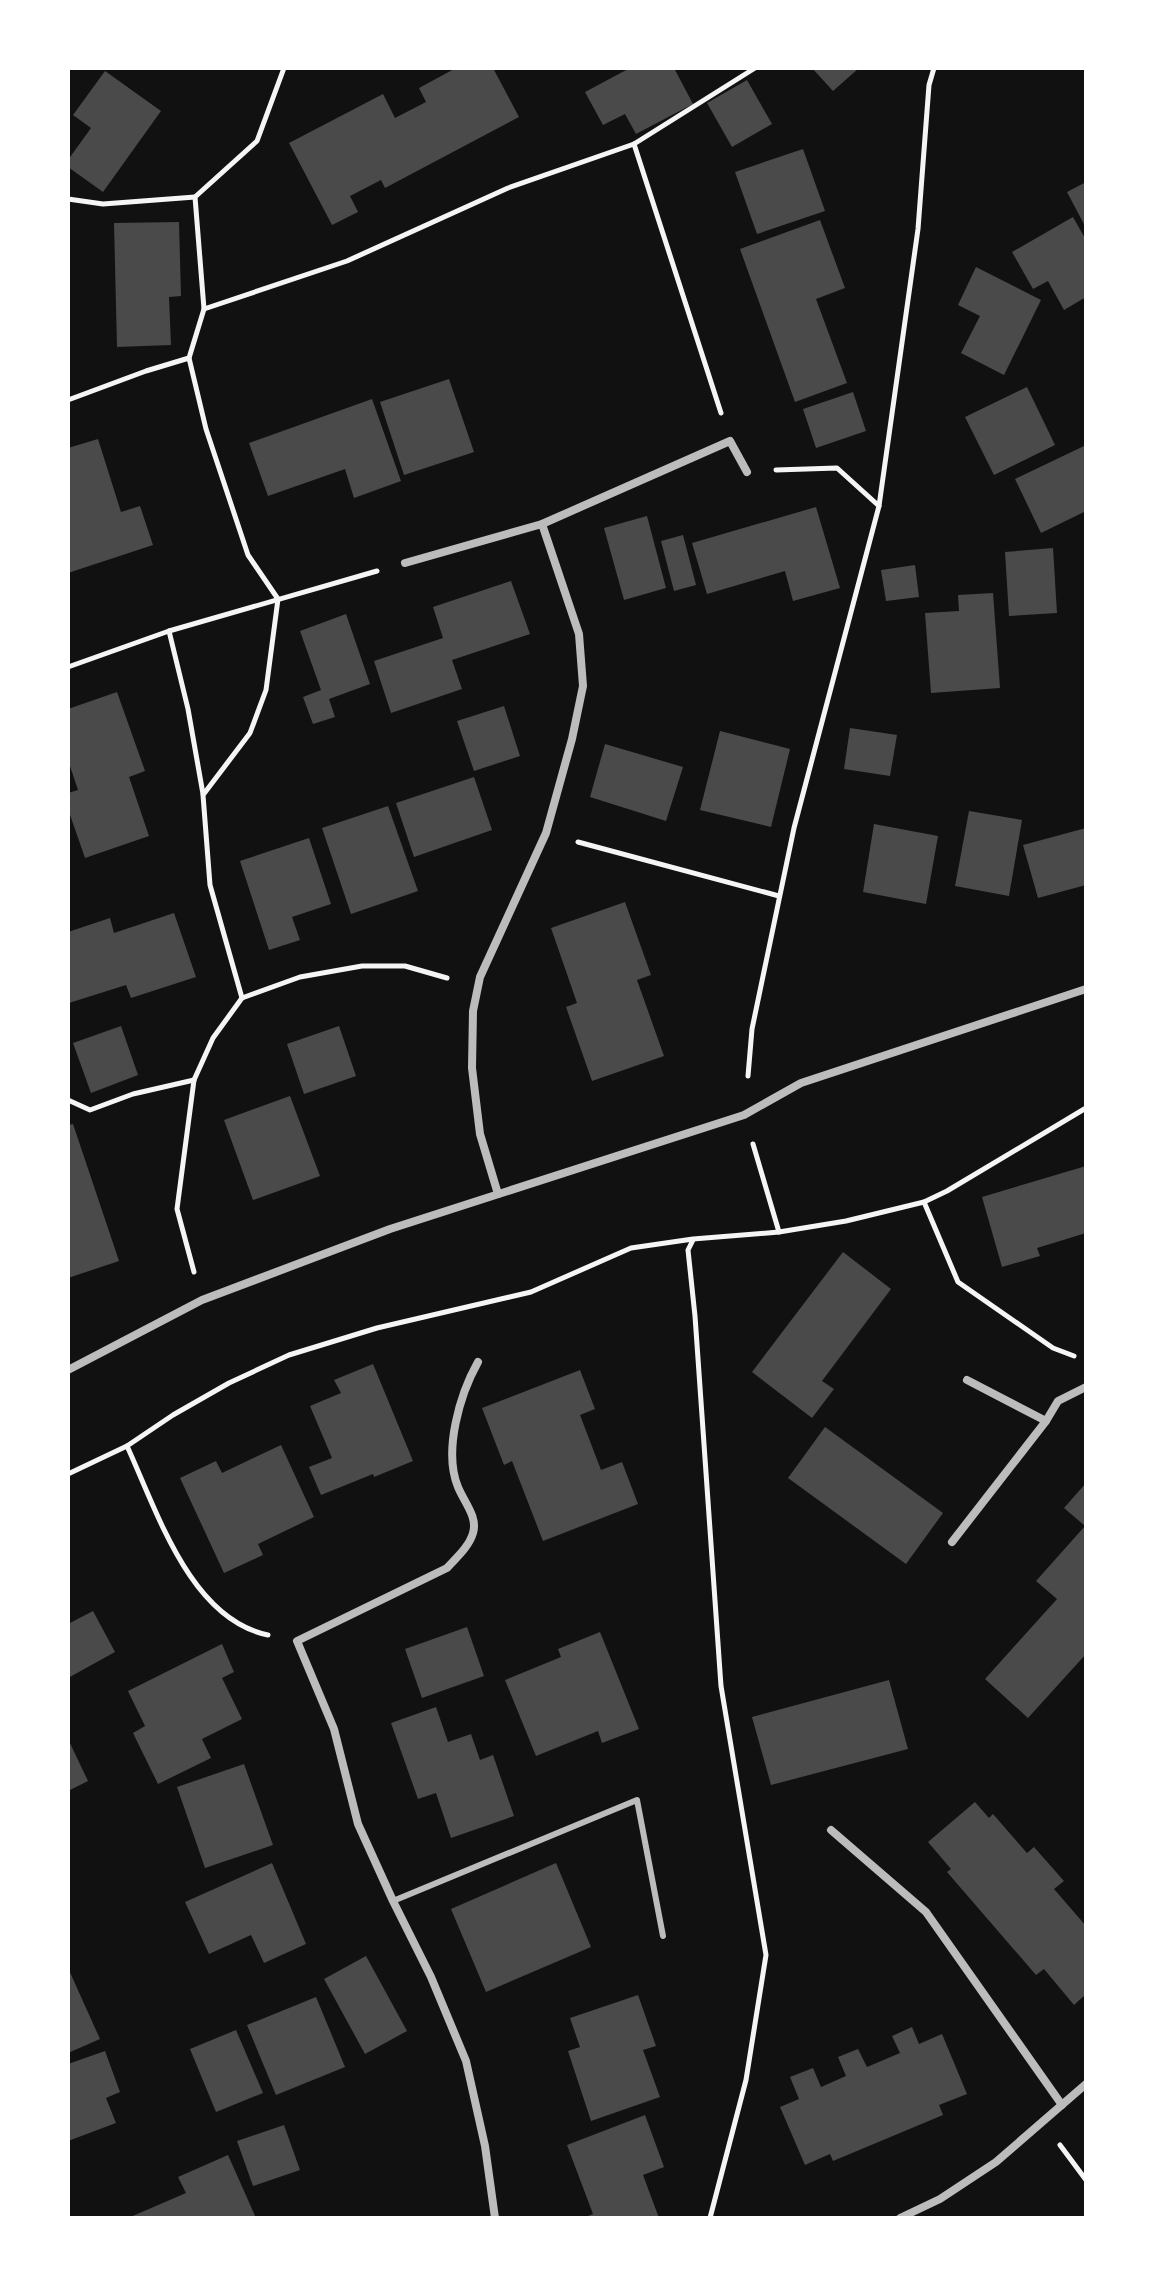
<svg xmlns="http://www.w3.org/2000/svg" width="1154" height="2286" font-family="Ubuntu,sans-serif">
  <rect width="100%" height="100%" fill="#111"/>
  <g fill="#4a4a4a">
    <polygon points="456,68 493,68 519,117 385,188 381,180 350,196 358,212 332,225 289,143 383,94 395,118 426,102 419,88"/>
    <polygon points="630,68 674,68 693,104 636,134 625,114 603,125 585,92"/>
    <polygon points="812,68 859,68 833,91"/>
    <polygon points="105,71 161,111 103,192 68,167 68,160 91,128 73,115"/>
    <polygon points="747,80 772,124 732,147 707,103"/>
    <polygon points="803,149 825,211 757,234 735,172"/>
    <polygon points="1086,182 1086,228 1067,192"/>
    <polygon points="1073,217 1086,240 1086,297 1064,310 1048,281 1033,289 1012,252"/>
    <polygon points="820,220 845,288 816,299 847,383 795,402 740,249"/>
    <polygon points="179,222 181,296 169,297 171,345 117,347 114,223"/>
    <polygon points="976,267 1041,300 1004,375 961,353 980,316 958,305"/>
    <polygon points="449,379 474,452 404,475 380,402"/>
    <polygon points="1027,387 1055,445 994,475 965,417"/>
    <polygon points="853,392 866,431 816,448 803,409"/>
    <polygon points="372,399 401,481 354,498 345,469 268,496 249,443"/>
    <polygon points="98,439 121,512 140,506 153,545 68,573 68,448"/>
    <polygon points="1084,446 1086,449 1086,511 1041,533 1015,479"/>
    <polygon points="816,507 840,588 793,601 785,571 707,594 692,543"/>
    <polygon points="647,516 666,588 624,600 604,528"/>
    <polygon points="683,535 696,585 674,591 661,541"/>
    <polygon points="1053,548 1057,613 1009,616 1005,552"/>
    <polygon points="915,565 919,597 886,601 881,570"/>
    <polygon points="511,581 530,634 452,660 462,689 391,713 374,661 443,638 433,607"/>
    <polygon points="993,593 1000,688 931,693 925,613 959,611 958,595"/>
    <polygon points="346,614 370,684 329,699 335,717 313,724 303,697 321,690 300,631"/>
    <polygon points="117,692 145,771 129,777 149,836 85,858 68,809 68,793 78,790 68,760 68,709"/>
    <polygon points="504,706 520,756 474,771 457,721"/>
    <polygon points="850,728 897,735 890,776 844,769"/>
    <polygon points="720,731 790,749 771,827 700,810"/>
    <polygon points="605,744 683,767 666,821 590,797"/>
    <polygon points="474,777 492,830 414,857 396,803"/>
    <polygon points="388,806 418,891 351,914 322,828"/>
    <polygon points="969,811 1022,820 1009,896 955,886"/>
    <polygon points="874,824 938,836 926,904 863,892"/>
    <polygon points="1086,828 1086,885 1038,898 1023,845"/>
    <polygon points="309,838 331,904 292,917 300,940 269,950 240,861"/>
    <polygon points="625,902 651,975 637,980 664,1056 592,1081 566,1007 577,1003 551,928"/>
    <polygon points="174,913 196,977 131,998 126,985 69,1003 68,932 110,918 114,933"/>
    <polygon points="121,1026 138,1075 91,1093 73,1043"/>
    <polygon points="339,1026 356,1076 304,1094 287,1044"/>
    <polygon points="290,1096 320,1176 253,1200 224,1120"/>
    <polygon points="73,1124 119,1261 68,1278 68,1125"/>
    <polygon points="1086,1166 1086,1233 1037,1248 1040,1256 1002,1267 982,1197"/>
    <polygon points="843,1252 891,1289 822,1381 834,1389 812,1418 752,1372"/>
    <polygon points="373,1364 413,1461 374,1477 373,1474 321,1495 309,1467 332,1458 310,1406 341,1393 334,1380"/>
    <polygon points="580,1370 595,1409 580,1415 601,1470 622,1462 638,1504 543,1541 512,1461 504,1465 482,1408"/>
    <polygon points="825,1427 943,1513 906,1564 788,1478"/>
    <polygon points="281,1445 314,1517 258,1544 263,1555 224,1573 180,1478 216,1461 222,1473"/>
    <polygon points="1086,1483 1086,1654 1028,1718 985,1679 1057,1599 1036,1581 1085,1526 1064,1508"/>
    <polygon points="93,1611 115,1652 68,1678 68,1619 70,1623"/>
    <polygon points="467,1627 484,1676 422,1698 405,1649"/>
    <polygon points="600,1632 639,1729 602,1743 598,1731 536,1756 505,1680 561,1657 558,1649"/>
    <polygon points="222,1644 234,1672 222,1678 242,1719 202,1739 211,1758 158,1784 133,1733 145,1726 128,1691"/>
    <polygon points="889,1680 908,1749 771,1785 752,1717"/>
    <polygon points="436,1707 448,1742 471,1734 480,1760 493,1755 514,1816 451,1838 436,1793 418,1799 391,1723"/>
    <polygon points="68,1739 88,1781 68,1791"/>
    <polygon points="244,1764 273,1845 205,1868 177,1787"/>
    <polygon points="975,1802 989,1818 993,1814 1027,1853 1034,1847 1064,1881 1054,1889 1086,1926 1086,1994 1074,2005 1044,1969 1036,1975 947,1872 951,1869 928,1842"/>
    <polygon points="272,1863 306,1944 264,1963 251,1935 209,1954 185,1902"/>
    <polygon points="556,1863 591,1947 486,1992 451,1909"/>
    <polygon points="366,1956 407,2031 365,2054 324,1979"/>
    <polygon points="68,1968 100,2039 68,2053"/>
    <polygon points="638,1995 656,2046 643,2050 660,2097 591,2121 568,2051 580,2047 570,2018"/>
    <polygon points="316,1997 345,2067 276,2095 247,2025"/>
    <polygon points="912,2027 919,2044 942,2034 967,2094 939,2105 943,2115 833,2161 830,2154 805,2165 780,2107 799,2099 790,2077 813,2068 821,2087 846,2076 838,2057 858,2049 867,2067 900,2053 892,2036"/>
    <polygon points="236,2030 263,2093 216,2112 190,2049"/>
    <polygon points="105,2051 120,2092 106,2098 116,2123 68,2141 68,2064"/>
    <polygon points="645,2115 664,2167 643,2175 659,2218 583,2218 593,2214 567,2145"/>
    <polygon points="284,2125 300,2170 253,2186 237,2141"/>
    <polygon points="228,2155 256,2218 128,2218 186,2193 178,2177"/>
  </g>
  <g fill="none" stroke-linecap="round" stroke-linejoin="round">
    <g stroke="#f5f5f5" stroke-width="5">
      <polyline points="634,144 721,413"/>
      <polyline points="68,199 103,204 195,197"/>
      <polyline points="204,309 195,197 257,141 284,68"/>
      <polyline points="189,358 206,429 248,555 278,599 266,690 250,733 203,795 210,885 242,998"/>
      <polyline points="68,400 146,371 189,358 204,309 347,261 508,188 634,144 755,68"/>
      <polyline points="776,470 837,468 879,506"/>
      <polyline points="169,631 188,709 203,794"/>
      <polyline points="68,667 169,631 377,571"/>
      <polyline points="578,842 779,896"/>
      <polyline points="748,1076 752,1029 794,828 879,506 918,229 929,85 934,68"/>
      <polyline points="68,1100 90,1110 133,1094 194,1080"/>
      <polyline points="753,1144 779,1232"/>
      <polyline points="924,1202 958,1282 1053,1348 1074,1356"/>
      <polyline points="693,1240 688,1250 695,1316 721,1686 766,1955 746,2080 710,2218"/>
      <polyline points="194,1272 177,1209 194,1080 213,1038 242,998 300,977 362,966 405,966 447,978"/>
      <path d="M127 1446C157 1511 190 1619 268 1635"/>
      <polyline points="68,1474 127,1446 173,1415 229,1383 289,1355 377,1328 531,1292 631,1248 693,1239 779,1232 846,1221 924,1202 947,1191 1086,1108"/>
      <polyline points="1060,2145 1086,2180"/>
    </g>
    <polyline stroke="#bcbcbc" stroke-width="6" points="393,1901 637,1800 663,1936"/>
    <g stroke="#bcbcbc" stroke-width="8">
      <polyline points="405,563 542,524 730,441 747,472"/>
      <polyline points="498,1194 480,1134 472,1068 473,1011 480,977 546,833 572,739 583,686 579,634 542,524"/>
      <path d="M478 1362C460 1394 443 1451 458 1487 464 1502 478 1517 473 1533 469 1547 456 1558 447 1568L297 1641 334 1729 358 1824 393 1901 431 1977 466 2061 485 2146 495 2218"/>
      <polyline points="68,1370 202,1300 390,1229 744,1115 801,1083 1086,989"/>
      <polyline points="967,1380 1046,1421"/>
      <polyline points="952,1542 1046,1421 1058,1401 1086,1387"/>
      <polyline points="831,1830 926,1912 1062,2105"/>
      <polyline points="900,2218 940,2199 996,2162 1086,2084"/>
    </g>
  </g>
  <rect width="1154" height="2286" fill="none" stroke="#ffffff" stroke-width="140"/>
</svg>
